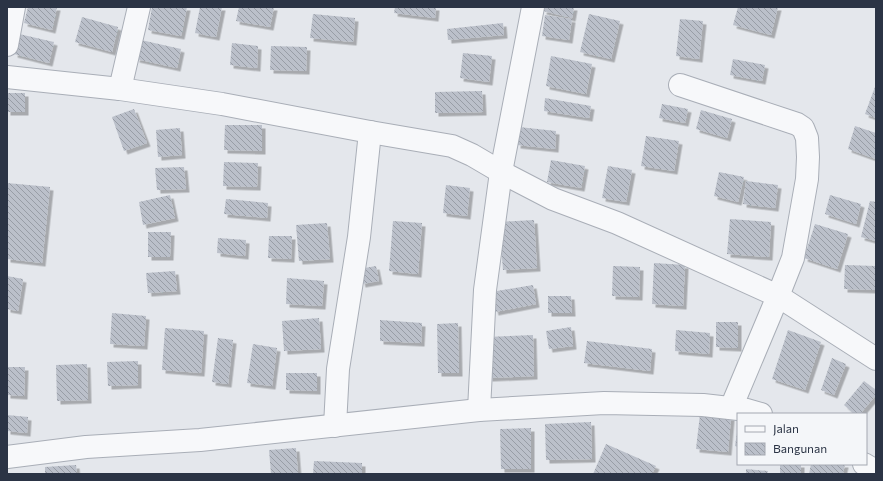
<svg xmlns="http://www.w3.org/2000/svg" width="883" height="481" font-family="Commissioner,sans-serif">
  <defs>
    <pattern id="building-back-hatch" width="6" height="6" patternUnits="userSpaceOnUse"><rect width="6" height="6" fill="#bbc0ca"/><path d="M-1 5l2 2M0 0l6 6M5-1l2 2" fill="none" stroke="#989da6"/></pattern>
    <filter id="shadow"><feDropShadow dx="3.5" dy="3.5" stdDeviation="0" flood-color="#0004"/></filter>
  </defs>
  <rect width="100%" height="100%" fill="#e4e7ec"/>
  <g fill="url(#building-back-hatch)" filter="url(#shadow)">
    <polygon points="28,7 57,7 52,30 24,23"/>
    <polygon points="152,7 187,7 181,36 148,30"/>
    <polygon points="200,7 222,7 216,37 195,33"/>
    <polygon points="239,7 274,7 270,27 236,21"/>
    <polygon points="395,7 436,7 435,18 394,13"/>
    <polygon points="544,7 574,7 572,18 543,11"/>
    <polygon points="738,7 778,7 771,35 733,25"/>
    <polygon points="313,14 355,18 353,42 310,38"/>
    <polygon points="589,14 620,21 611,59 580,52"/>
    <polygon points="545,15 572,19 569,40 542,36"/>
    <polygon points="82,17 118,27 112,52 75,42"/>
    <polygon points="680,19 703,21 699,59 676,56"/>
    <polygon points="503,23 504,35 448,40 447,29"/>
    <polygon points="19,34 54,42 49,63 14,54"/>
    <polygon points="141,40 181,49 177,68 136,59"/>
    <polygon points="232,43 258,46 257,68 230,65"/>
    <polygon points="271,46 307,47 306,71 270,70"/>
    <polygon points="463,53 492,56 489,82 460,78"/>
    <polygon points="551,56 592,64 586,94 546,86"/>
    <polygon points="733,59 765,65 762,81 730,75"/>
    <polygon points="876,84 876,118 865,114"/>
    <polygon points="482,91 483,112 435,113 435,92"/>
    <rect x="7" y="93" width="18" height="19"/>
    <polygon points="545,98 591,106 589,118 544,111"/>
    <polygon points="662,104 688,109 685,123 659,118"/>
    <polygon points="134,109 147,143 124,151 112,117"/>
    <polygon points="701,110 732,119 727,138 696,129"/>
    <polygon points="225,125 262,125 262,151 224,150"/>
    <polygon points="855,126 876,133 876,159 848,149"/>
    <polygon points="519,127 556,131 555,149 517,145"/>
    <polygon points="180,128 182,155 158,157 156,130"/>
    <polygon points="646,136 679,141 674,171 641,166"/>
    <polygon points="551,160 585,166 581,188 547,182"/>
    <polygon points="224,162 258,163 257,187 223,186"/>
    <polygon points="608,166 632,170 626,202 602,198"/>
    <polygon points="184,167 186,189 157,190 155,168"/>
    <polygon points="719,172 744,177 738,202 714,196"/>
    <polygon points="746,181 778,185 775,208 743,204"/>
    <polygon points="7,183 50,187 42,263 7,259"/>
    <polygon points="446,185 470,188 467,216 443,213"/>
    <polygon points="170,195 175,218 143,225 139,202"/>
    <polygon points="830,195 861,204 856,224 825,214"/>
    <polygon points="226,199 268,203 267,218 224,214"/>
    <polygon points="870,201 876,202 876,241 861,237"/>
    <polygon points="730,219 771,222 769,257 727,254"/>
    <polygon points="534,220 537,268 503,270 499,222"/>
    <polygon points="393,221 422,223 418,274 389,271"/>
    <polygon points="327,223 330,259 299,261 296,225"/>
    <polygon points="815,224 848,234 837,269 804,258"/>
    <polygon points="148,232 171,232 170,257 148,257"/>
    <polygon points="269,236 292,236 291,259 268,258"/>
    <polygon points="218,238 246,240 245,256 217,253"/>
    <polygon points="654,263 685,265 683,306 652,304"/>
    <polygon points="845,265 876,266 876,290 844,289"/>
    <polygon points="376,266 379,281 362,284 359,269"/>
    <polygon points="613,266 640,267 639,297 612,296"/>
    <polygon points="175,271 177,291 148,293 146,273"/>
    <polygon points="7,276 23,279 18,311 7,309"/>
    <polygon points="287,278 324,281 322,306 286,304"/>
    <polygon points="533,285 536,304 495,312 491,292"/>
    <polygon points="548,296 571,296 572,313 548,313"/>
    <polygon points="112,313 146,316 144,346 110,344"/>
    <polygon points="319,318 321,349 284,351 282,321"/>
    <polygon points="380,320 422,323 421,343 380,341"/>
    <polygon points="716,322 738,322 738,348 716,347"/>
    <polygon points="458,323 459,373 438,373 437,324"/>
    <polygon points="571,327 573,346 549,349 546,331"/>
    <polygon points="165,328 204,331 201,373 162,370"/>
    <polygon points="676,330 710,333 709,354 675,351"/>
    <polygon points="788,330 821,342 805,390 772,379"/>
    <polygon points="533,335 534,376 489,378 487,337"/>
    <polygon points="218,338 233,340 228,384 212,382"/>
    <polygon points="587,341 652,349 650,371 584,363"/>
    <polygon points="253,344 277,348 272,386 247,383"/>
    <polygon points="832,358 846,364 834,395 821,390"/>
    <polygon points="138,361 138,385 108,386 107,362"/>
    <polygon points="87,364 88,400 57,401 56,365"/>
    <polygon points="7,367 25,367 24,396 7,395"/>
    <polygon points="286,373 317,373 317,391 286,390"/>
    <polygon points="864,381 876,390 876,395 860,414 854,414 844,405"/>
    <polygon points="700,414 731,417 728,452 696,449"/>
    <polygon points="7,415 28,417 27,433 7,431"/>
    <polygon points="591,422 592,459 546,460 545,424"/>
    <polygon points="531,428 531,469 501,469 500,429"/>
    <polygon points="737,433 738,433 738,447 735,446"/>
    <polygon points="606,444 656,466 652,474 593,474"/>
    <polygon points="296,448 298,474 271,474 269,450"/>
    <polygon points="314,461 362,463 362,474 313,474"/>
    <polygon points="780,464 801,464 801,473 780,474"/>
    <polygon points="811,464 845,464 843,474 809,474"/>
    <polygon points="76,465 77,474 45,474 45,467"/>
    <polygon points="746,469 768,471 767,474 746,474"/>
  </g>
  <g fill="none" stroke-linecap="round" stroke-linejoin="round">
    <defs>
      <g id="minor">
        <polyline points="7,45 14,7"/>
        <polyline points="7,77 120,89 222,104 370,132 452,146 472,155 501,172 553,199 617,223 778,296 876,359"/>
        <polyline points="680,85 797,124 803,128 807,138 808,157 807,179 793,258 778,296 731,408"/>
        <polyline points="120,89 139,7"/>
        <polyline points="479,410 485,290 501,172 533,7"/>
        <polyline points="335,426 338,369 359,237 370,132"/>
        <polyline points="7,457 86,447 200,440 479,410 604,403 703,405 747,410 761,414"/>
        <polyline points="864,464 876,471"/>
      </g>
    </defs>
    <use href="#minor" stroke="#a9aeb7" stroke-width="24"/>
    <use href="#minor" stroke="#f7f8fa" stroke-width="22"/>
  </g>
  <rect width="883" height="481" fill="none" stroke="#2b3445" stroke-width="16"/>
  <rect x="737" y="413" width="130" height="52" fill="#f4f6f9" stroke="#a4a8b1"/>
  <rect x="745" y="426" width="20" height="6" fill="#f7f8fa" stroke="#a4a8b1"/>
  <text x="773" y="433" font-size="12" fill="#2b3445">Jalan</text>
  <rect x="745" y="443" width="20" height="12" fill="url(#building-back-hatch)" stroke="#a4a8b1"/>
  <text x="773" y="453" font-size="12" fill="#2b3445">Bangunan</text>
</svg>
